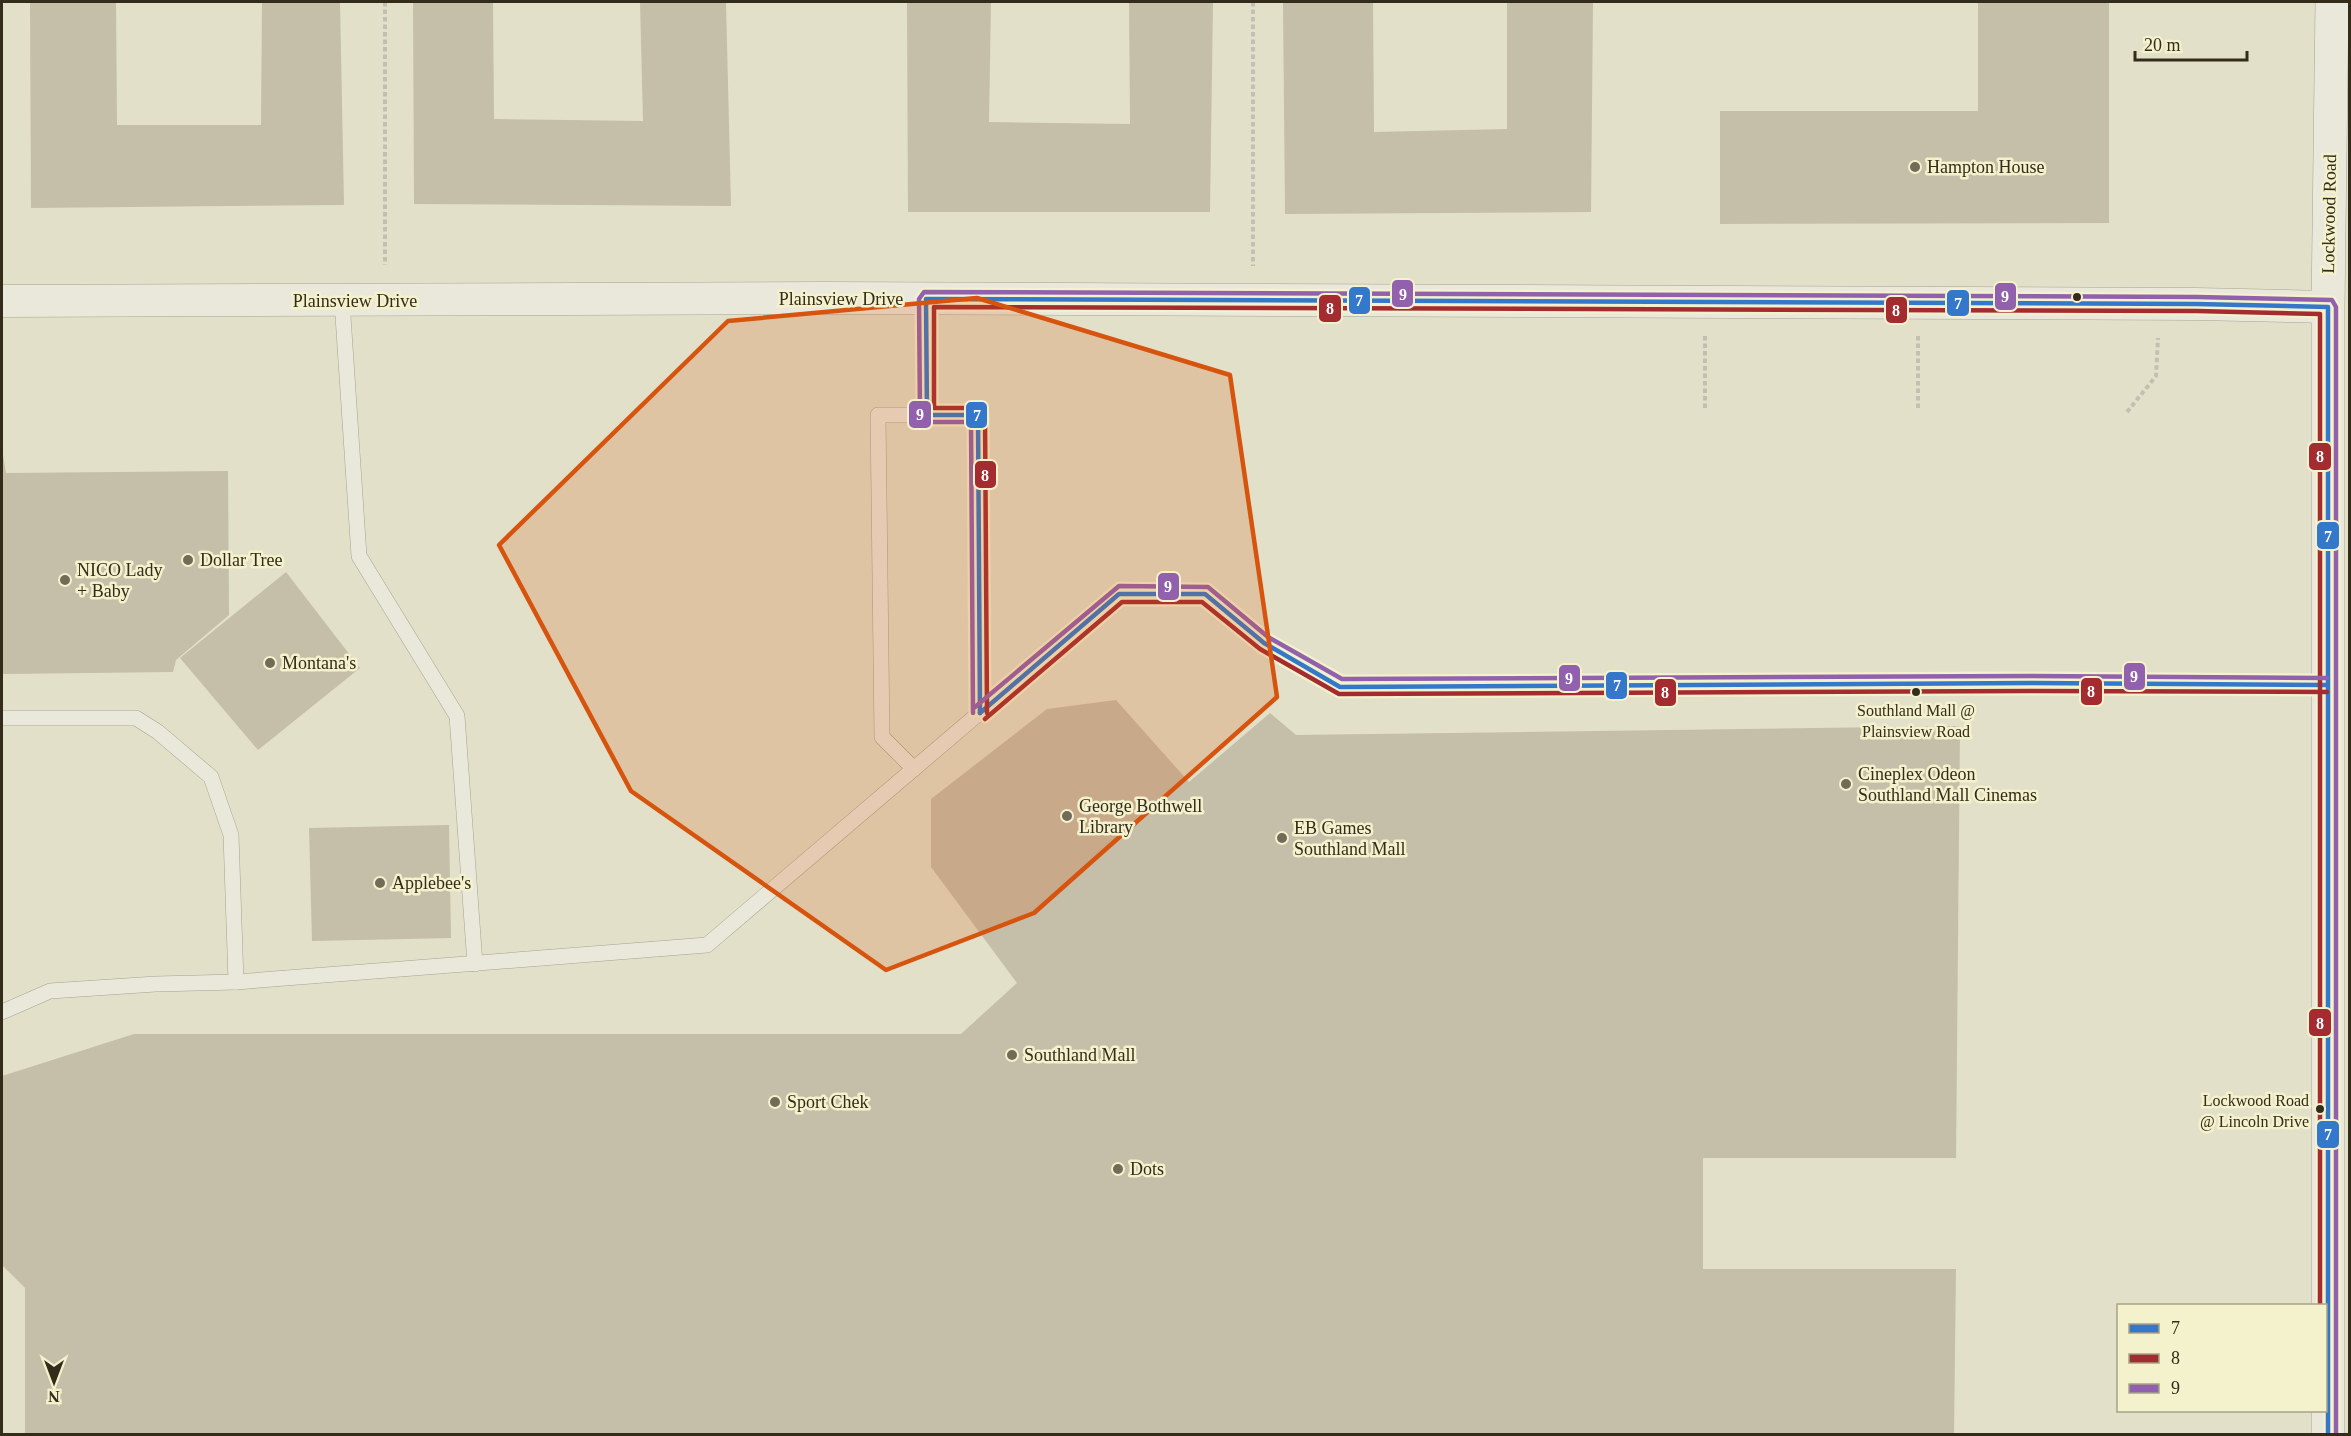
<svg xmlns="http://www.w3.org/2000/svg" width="2351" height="1436" font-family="Georgia,serif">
  <rect width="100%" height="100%" fill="#e2e0c8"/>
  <g fill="#c5bea9">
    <polygon points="30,2 116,2 117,125 261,125 262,2 340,2 344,205 31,208"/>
    <polygon points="413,2 493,2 494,119 643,121 640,2 726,2 731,206 414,204"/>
    <polygon points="907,2 991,2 989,122 1130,124 1129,2 1213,2 1210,212 908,212"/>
    <polygon points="1283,2 1373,2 1374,132 1507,129 1507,2 1593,2 1591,212 1285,214"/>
    <polygon points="1978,2 2109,2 2109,223 1720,224 1720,111 1978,111"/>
    <polygon points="3,455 6,473 228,471 229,615 176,660 173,672 2,674"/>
    <polygon points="286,572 360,668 258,750 180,658"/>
    <polygon points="1116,700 1189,782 1270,713 1296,735 1960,726 1956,1158 1703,1158 1703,1269 1956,1269 1954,1434 25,1434 25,1288 2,1265 2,1076 134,1034 961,1034 1017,983 931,867 931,799 1047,709"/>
    <polygon points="449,825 451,938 312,941 309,828"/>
  </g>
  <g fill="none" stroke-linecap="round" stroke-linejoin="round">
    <defs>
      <g id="service">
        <polyline points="926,299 927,415"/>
        <polyline points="342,301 359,556 457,716 475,964"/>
        <polyline points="2,718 136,718 158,732 211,777 231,835 236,982"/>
        <polyline points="914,769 882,737 878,415 978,415 980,713"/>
        <polyline points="2,1012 50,991 156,984 236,982 707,945 1119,594 1205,594 1264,643 1340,687 2032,683 2327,685"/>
      </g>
      <polyline id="minor" points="2,301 822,298 2197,304 2328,307"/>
      <polyline id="tertiary" points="2328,1434 2328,307 2332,2"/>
    </defs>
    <use href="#service" stroke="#a6a392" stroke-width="16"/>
    <use href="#minor" stroke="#a6a392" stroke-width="33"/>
    <use href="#tertiary" stroke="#a6a392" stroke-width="34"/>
    <g stroke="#c2c0b2" stroke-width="4" stroke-dasharray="4.5 3" stroke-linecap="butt">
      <polyline points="385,2 385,265"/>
      <polyline points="1253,2 1253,266"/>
      <polyline points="1705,336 1705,411"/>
      <polyline points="1918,336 1918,411"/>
      <polyline points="2127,412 2156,376 2158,338"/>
    </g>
    <use href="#service" stroke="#eae8da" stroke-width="15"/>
    <use href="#minor" stroke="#eae8da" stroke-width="32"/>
    <use href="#tertiary" stroke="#eae8da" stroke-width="33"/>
    <defs>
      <g id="bus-1">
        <polyline points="980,713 978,415 927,415 926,299 2197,304 2328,307 2328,1434"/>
        <polyline points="980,713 1119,594 1205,594 1264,643 1340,687 2032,683 2327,685"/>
      </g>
      <g id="bus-2">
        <polyline points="987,713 985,414 979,408 934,408 934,307 2197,311 2320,314 2320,1306"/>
        <polyline points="985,719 1122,602 1202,602 1260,649 1339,694 2032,691 2327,692"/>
      </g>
      <g id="bus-3">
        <polyline points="975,707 1119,586 1208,587 1268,637 1342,679 2032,676 2327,678"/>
        <polyline points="973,713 971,422 926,422 920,417 919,299 924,292 2197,297 2332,300 2336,307 2336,1434"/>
      </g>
    </defs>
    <use href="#bus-1" stroke="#f4f1cd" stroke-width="9"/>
    <use href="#bus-2" stroke="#f4f1cd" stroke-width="9"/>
    <use href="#bus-3" stroke="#f4f1cd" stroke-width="9"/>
    <use href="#bus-1" stroke="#3478cb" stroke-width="4.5"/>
    <use href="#bus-2" stroke="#a42c31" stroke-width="4.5"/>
    <use href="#bus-3" stroke="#9161ad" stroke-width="4.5"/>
  </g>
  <path fill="#d6540e" fill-opacity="0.2" stroke="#d6540e" stroke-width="4.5" stroke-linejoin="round" d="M977 298 1230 375 1277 697 1034 913 886 970 631 791 499 545 728 321Z"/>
  <g fill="#716b58" stroke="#f4f1cd" stroke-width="2">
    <circle cx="1915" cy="167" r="6"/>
    <circle cx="188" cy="560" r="6"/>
    <circle cx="65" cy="580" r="6"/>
    <circle cx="270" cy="663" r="6"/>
    <circle cx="1846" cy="784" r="6"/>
    <circle cx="1067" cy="816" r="6"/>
    <circle cx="1282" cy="838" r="6"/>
    <circle cx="380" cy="883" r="6"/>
    <circle cx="1012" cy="1055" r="6"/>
    <circle cx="775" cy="1102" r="6"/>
    <circle cx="1118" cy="1169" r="6"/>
  </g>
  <g fill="#342c1b" stroke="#f4f1cd" stroke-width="2">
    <circle cx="2077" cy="297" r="5"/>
    <circle cx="1916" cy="692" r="5"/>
    <circle cx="2320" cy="1109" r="5"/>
  </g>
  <g text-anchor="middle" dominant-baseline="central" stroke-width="5" stroke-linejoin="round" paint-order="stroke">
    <g font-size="16" fill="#342c1b" stroke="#f4f1cd">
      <text x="1916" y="710">Southland Mall @<tspan x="1916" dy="21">Plainsview Road</tspan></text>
      <text x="2309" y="1100" text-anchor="end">Lockwood Road<tspan x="2309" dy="21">@ Lincoln Drive</tspan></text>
    </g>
    <g font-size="18" fill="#342c1b" stroke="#f4f1cd" text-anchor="start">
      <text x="1927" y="167">Hampton House</text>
      <text x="200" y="560">Dollar Tree</text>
      <text x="77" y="570">NICO Lady<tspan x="77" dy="21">+ Baby</tspan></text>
      <text x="282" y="663">Montana's</text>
      <text x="1858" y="774">Cineplex Odeon<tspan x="1858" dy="21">Southland Mall Cinemas</tspan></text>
      <text x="1079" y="806">George Bothwell<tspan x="1079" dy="21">Library</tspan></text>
      <text x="1294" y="828">EB Games<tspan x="1294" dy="21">Southland Mall</tspan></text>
      <text x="392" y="883">Applebee's</text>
      <text x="1024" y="1055">Southland Mall</text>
      <text x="787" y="1102">Sport Chek</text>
      <text x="1130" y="1169">Dots</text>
    </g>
    <g font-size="18" fill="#342c1b" stroke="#f4f1cd">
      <text transform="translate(2329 214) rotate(-89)">Lockwood Road</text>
      <text x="841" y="299">Plainsview Drive</text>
      <text x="355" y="301">Plainsview Drive</text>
    </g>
  </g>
  <g stroke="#f4f1cd" stroke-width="2">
    <rect x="1391" y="279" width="23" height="29" rx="6" fill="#9161ad"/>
    <rect x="1994" y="282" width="23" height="29" rx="6" fill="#9161ad"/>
    <rect x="1348" y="286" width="23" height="29" rx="6" fill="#3478cb"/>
    <rect x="1946" y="289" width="24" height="28" rx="6" fill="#3478cb"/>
    <rect x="1318" y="294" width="24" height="29" rx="6" fill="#a42c31"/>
    <rect x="1885" y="296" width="23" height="28" rx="6" fill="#a42c31"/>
    <rect x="908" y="400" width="24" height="29" rx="6" fill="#9161ad"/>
    <rect x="965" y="401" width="23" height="28" rx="6" fill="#3478cb"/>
    <rect x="2308" y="442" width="24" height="29" rx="6" fill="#a42c31"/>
    <rect x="974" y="460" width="23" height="29" rx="6" fill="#a42c31"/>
    <rect x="2316" y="521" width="24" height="29" rx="6" fill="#3478cb"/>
    <rect x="1157" y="572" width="23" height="29" rx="6" fill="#9161ad"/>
    <rect x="2123" y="662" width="23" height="29" rx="6" fill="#9161ad"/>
    <rect x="1558" y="664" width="23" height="28" rx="6" fill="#9161ad"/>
    <rect x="1605" y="671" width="23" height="29" rx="6" fill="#3478cb"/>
    <rect x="2080" y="677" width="23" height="29" rx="6" fill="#a42c31"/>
    <rect x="1654" y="678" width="23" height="29" rx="6" fill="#a42c31"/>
    <rect x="2308" y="1008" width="24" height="29" rx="6" fill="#a42c31"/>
    <rect x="2316" y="1120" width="24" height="29" rx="6" fill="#3478cb"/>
  </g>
  <g font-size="16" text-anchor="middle" font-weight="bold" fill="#fff">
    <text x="1403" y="300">9</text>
    <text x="2005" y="302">9</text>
    <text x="1359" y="306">7</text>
    <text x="1958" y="309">7</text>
    <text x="1330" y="314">8</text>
    <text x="1896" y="316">8</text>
    <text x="920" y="420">9</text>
    <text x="977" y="421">7</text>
    <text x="2320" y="462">8</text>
    <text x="985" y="481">8</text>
    <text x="2328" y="542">7</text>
    <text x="1168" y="592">9</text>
    <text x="2134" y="682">9</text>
    <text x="1569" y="684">9</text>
    <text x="1617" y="691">7</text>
    <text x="2091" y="697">8</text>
    <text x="1665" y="698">8</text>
    <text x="2320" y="1029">8</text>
    <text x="2328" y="1140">7</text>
  </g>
  <rect width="2351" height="1436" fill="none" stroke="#342c1b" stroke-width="6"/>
  <rect x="2117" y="1304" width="210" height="108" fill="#f4f1cd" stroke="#a7a286" stroke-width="1.5"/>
  <rect x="2129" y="1324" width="30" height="9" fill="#3478cb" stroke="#a7a286" stroke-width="1.5"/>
  <text x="2171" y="1334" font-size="18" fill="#342c1b">7</text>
  <rect x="2129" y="1354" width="30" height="9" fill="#a42c31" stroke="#a7a286" stroke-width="1.5"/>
  <text x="2171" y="1364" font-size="18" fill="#342c1b">8</text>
  <rect x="2129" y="1384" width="30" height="9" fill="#9161ad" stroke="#a7a286" stroke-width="1.5"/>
  <text x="2171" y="1394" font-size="18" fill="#342c1b">9</text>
  <g transform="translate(54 1382) rotate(180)" stroke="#f4f1cd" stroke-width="4.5" paint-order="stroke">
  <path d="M0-4.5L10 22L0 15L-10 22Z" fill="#342c1b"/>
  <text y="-9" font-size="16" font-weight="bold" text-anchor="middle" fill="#342c1b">N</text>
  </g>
  <path d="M2135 51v9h112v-9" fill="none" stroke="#342c1b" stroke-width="3"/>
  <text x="2144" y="51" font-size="18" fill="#342c1b" stroke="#f4f1cd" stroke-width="4.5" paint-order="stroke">20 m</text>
</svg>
